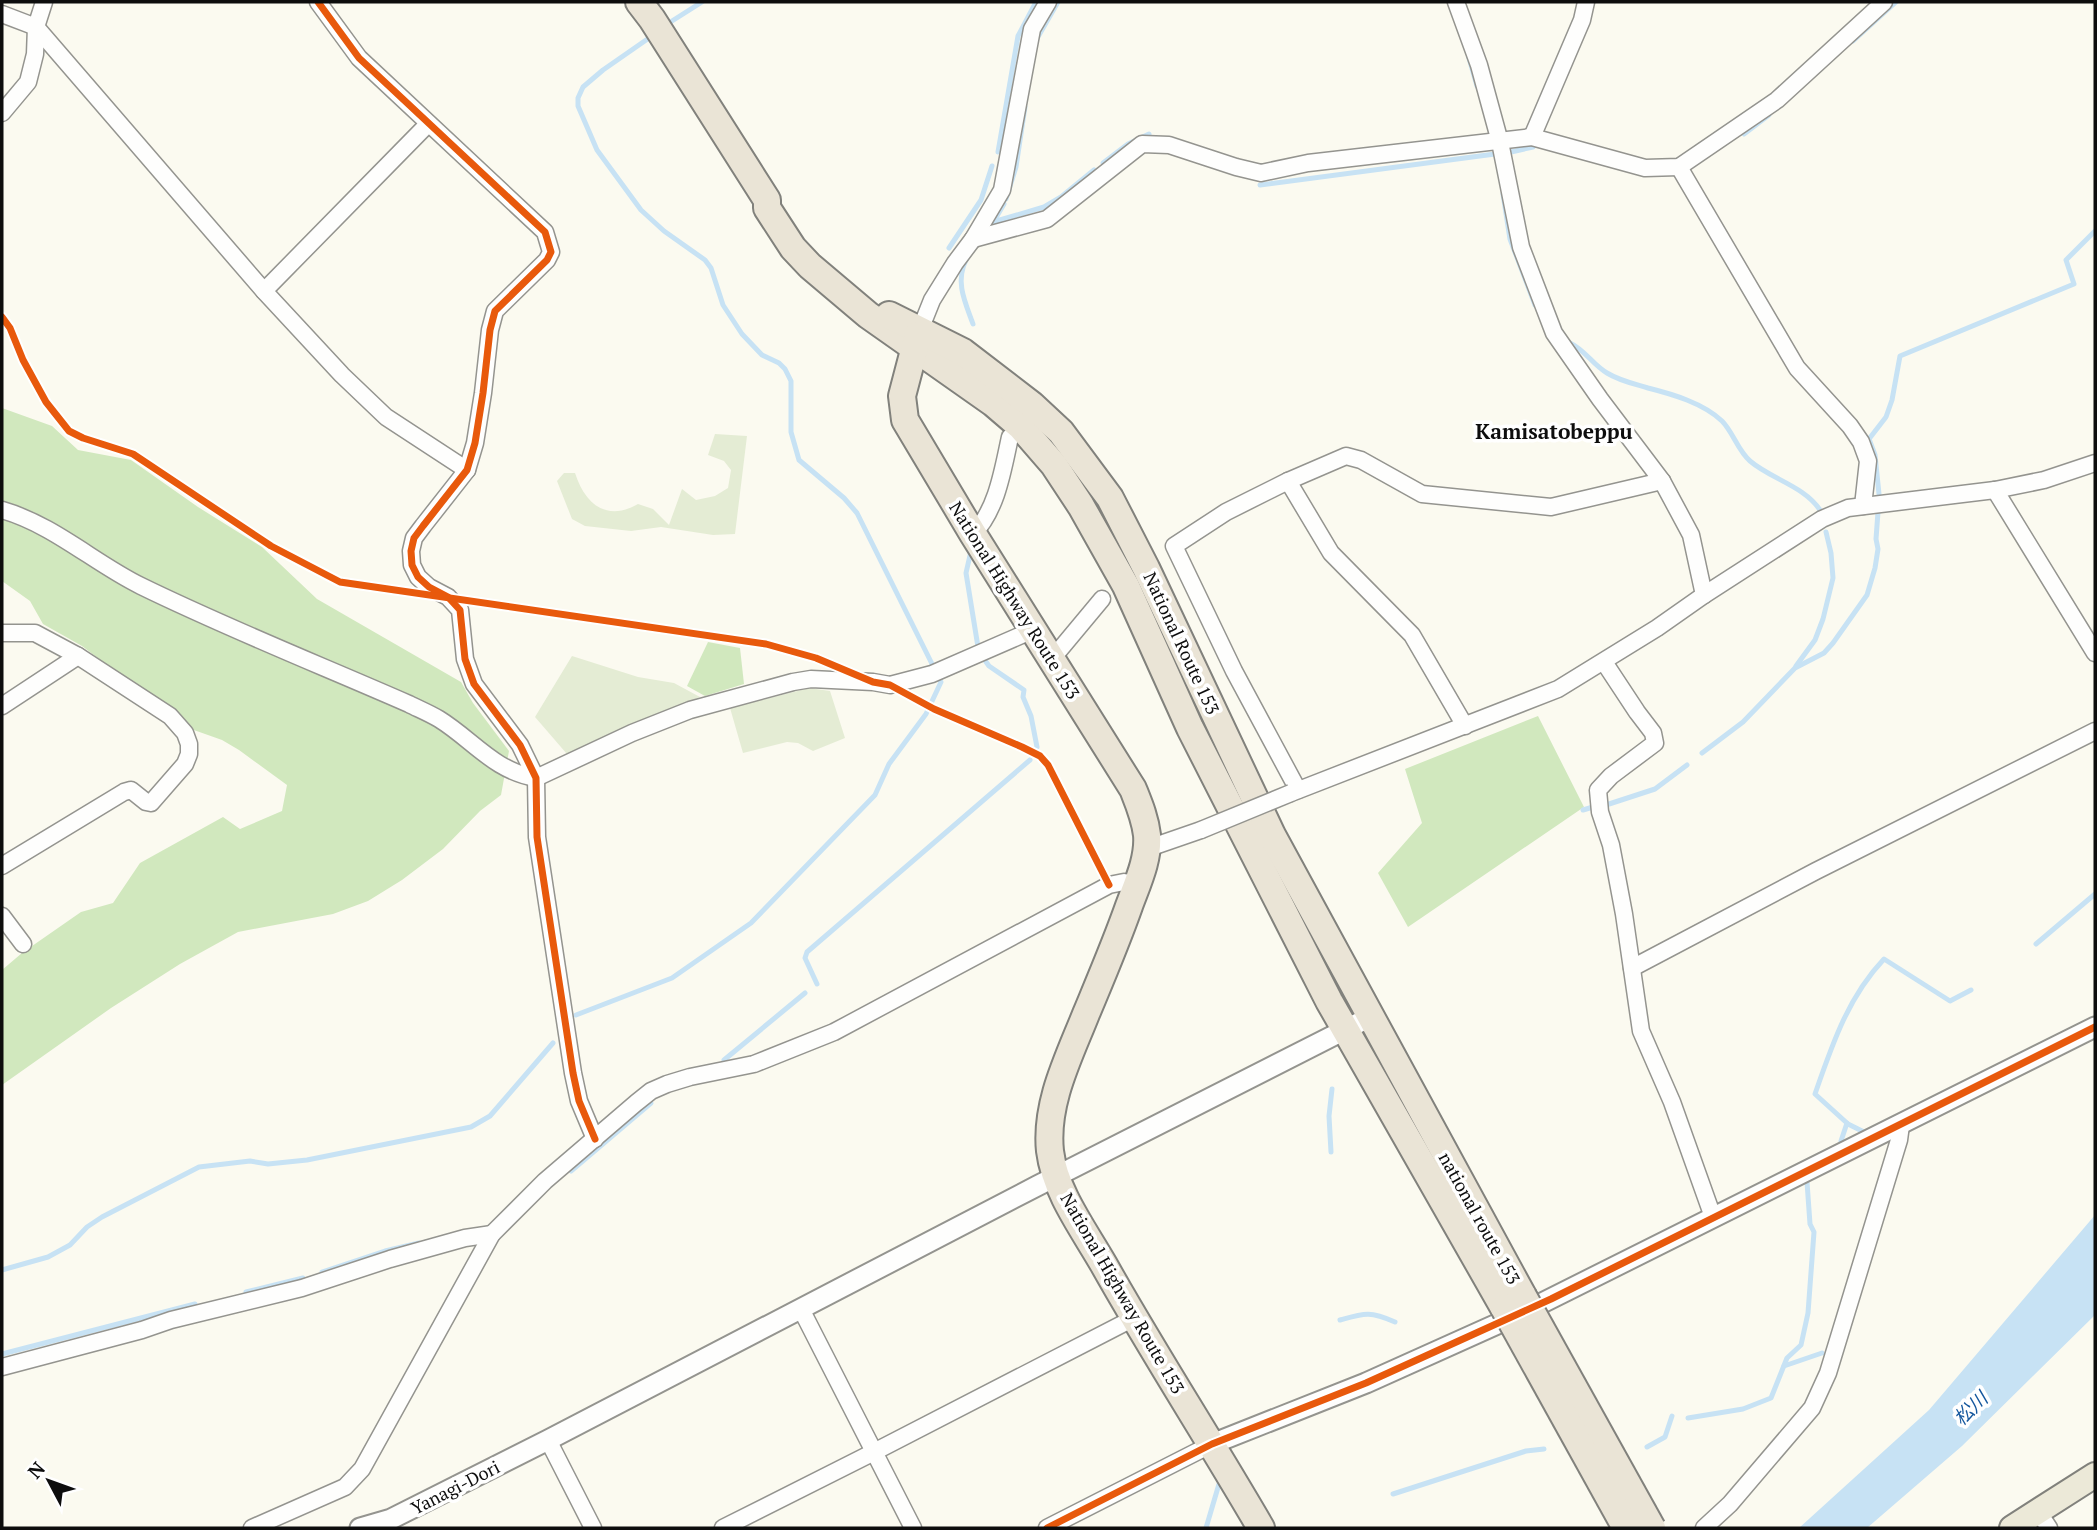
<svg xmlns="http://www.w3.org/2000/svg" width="2097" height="1530" font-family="'PT Serif','Noto Sans JP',serif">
  <rect width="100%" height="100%" fill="#fbfaf0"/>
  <g fill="#d1e8be">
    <polygon points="2,408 52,426 78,450 131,460 198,507 262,547 317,599 461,682 473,703 509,751 501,795 480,811 443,849 402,880 368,901 333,914 238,932 180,964 111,1008 2,1085 2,970 22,953 81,912 113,903 140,863 223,817 240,829 282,811 287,785 239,750 222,740 191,729 82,646 43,624 30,601 2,581"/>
    <polygon points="708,642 740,648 744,684 705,696 687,686"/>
    <polygon points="1538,716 1584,807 1408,927 1378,873 1422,823 1405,769"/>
  </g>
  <g fill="#e4ecd4">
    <path d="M715 434 747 436 735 534 713 535 661 527 631 531 585 526 572 519 557 481 564 473H575C585 504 606 522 638 504L653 509 669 525 682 489 696 500 715 496 728 488 731 470 724 461 708 455Z"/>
    <polygon points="572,656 638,677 674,683 700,697 567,754 535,717"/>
    <polygon points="809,688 830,691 845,738 813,751 798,743 787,742 743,753 730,708"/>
  </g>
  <polygon fill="#c7e2f4" points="2095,1215 2095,1315 1962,1446 1867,1528 1799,1528 1929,1410"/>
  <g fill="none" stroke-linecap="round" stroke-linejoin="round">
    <g stroke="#c7e2f4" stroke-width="5">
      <polyline points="672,21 702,2"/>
      <polyline points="1853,41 1896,2"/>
      <polyline points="1035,42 1058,2"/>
      <polyline points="1469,58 1477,86"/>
      <polyline points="1744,134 1769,115"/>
      <polyline points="998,152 1018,36 1036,2"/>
      <polyline points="1511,152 1533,147"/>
      <polyline points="1103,163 1128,144 1149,134"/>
      <polyline points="1260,185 1495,154"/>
      <polyline points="1503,194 1510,239 1535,305"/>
      <polyline points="1006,199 1016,167 1025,107"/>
      <polyline points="994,221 1004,204"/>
      <polyline points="993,222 1044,207 1061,197 1094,170"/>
      <polyline points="949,248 981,200 992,166"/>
      <path d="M966 260C955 282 965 302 973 324"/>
      <path d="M1570 343C1585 350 1593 365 1607 373 1620 381 1635 384 1648 388 1672 394 1703 403 1722 421 1733 432 1738 451 1750 461 1771 479 1804 486 1820 510"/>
      <polyline points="1879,494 1875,455 1869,439 1886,417 1892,400 1900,356 2074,284 2066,260 2095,231"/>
      <polyline points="971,551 966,573 978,647"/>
      <polyline points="984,659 989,666 1024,690 1023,697 1031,716 1037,747"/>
      <polyline points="1796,666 1815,640 1823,619 1833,578 1831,553 1826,532"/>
      <polyline points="1702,753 1743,722 1795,668 1824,653 1833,643 1867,595 1875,568 1878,549 1876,539 1878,512"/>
      <polyline points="1606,805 1655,789 1687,765"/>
      <polyline points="1583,810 1593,807"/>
      <polyline points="2036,944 2095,894"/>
      <polyline points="817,984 805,958 807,952 1030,760"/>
      <polyline points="576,1015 672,978 751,923 875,795 889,764 926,714 941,682 857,513 844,498 799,460 791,432 791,381 785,369 779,363 762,355 742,334 723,305 711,268 705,260 664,231 641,210 597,150 578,106 578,98 583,87 603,70 649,38"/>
      <polyline points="724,1060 805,993"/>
      <path d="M1862 1131 1848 1124 1815 1094C1832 1045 1848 997 1884 959L1950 1001 1971 990"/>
      <polyline points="1841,1141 1847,1123"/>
      <polyline points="1331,1152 1329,1116 1332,1089"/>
      <polyline points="571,1171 651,1103"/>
      <polyline points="2,1270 48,1257 70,1245 87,1227 102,1217 199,1167 250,1161 268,1164 307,1160 471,1127 490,1116 553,1043"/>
      <polyline points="322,1272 385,1251 419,1243"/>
      <polyline points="246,1292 303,1278"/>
      <path d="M1340 1320C1365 1313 1370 1311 1395 1322"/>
      <polyline points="2,1354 195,1304"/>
      <polyline points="1784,1366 1822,1353"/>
      <polyline points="1688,1418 1743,1409 1771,1398 1787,1358 1801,1345 1808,1313 1814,1232 1810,1224 1807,1182"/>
      <polyline points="1647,1447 1665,1437 1672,1416"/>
      <polyline points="1393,1494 1526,1451 1544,1449"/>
      <polyline points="1206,1528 1219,1484"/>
    </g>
    <defs>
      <g id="minor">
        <polyline points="318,2 359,58 545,232 551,252 547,260 495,311 490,330 483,393 475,443 467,470 423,526 414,538 411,551 412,565 418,577 429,587 448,597 460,610 465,659 474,684 520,745 536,778 537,837 573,1073 579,1101 595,1139"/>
        <polyline points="1456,2 1479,65 1500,142 1521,247 1554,333 1600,399 1662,481 1691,535 1704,595"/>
        <polyline points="2,14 36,27 264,291 428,124"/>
        <polyline points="2,113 28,82 35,54 36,27 44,2"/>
        <polyline points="1532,137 1582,20 1586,2"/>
        <polyline points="1679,167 1797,368 1850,426 1861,442 1868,461 1863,506"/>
        <polyline points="973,239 1047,219 1142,144 1169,145 1236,167 1261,173 1308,163 1532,137 1645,168 1679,167 1777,100 1884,2"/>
        <polyline points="264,291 342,375 386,417 467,470"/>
        <polyline points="920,330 932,300 955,263 973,239 1002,190 1032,29 1048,2"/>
        <polyline points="1288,481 1331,553 1412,635 1465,726"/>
        <polyline points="1995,490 2095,653"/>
        <path d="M2 510C54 525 94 563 141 586 229 629 320 665 409 704 419 709 429 713 439 719 473 740 494 771 536 778L632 733 690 710 793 682 811 679 873 682 890 685 932 674 1033 630"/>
        <path d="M973 534C997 510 1003 469 1010 437"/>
        <polyline points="2,633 35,633 78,656"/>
        <polyline points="1052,659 1102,599"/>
        <polyline points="1604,662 1637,712 1653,733 1655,743 1611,776 1598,790 1600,812 1611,845 1624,914 1641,1031 1672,1102 1713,1217"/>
        <polyline points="2,706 78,656 170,716 185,733 189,744 189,754 185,764 151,803 146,802 131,790 124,792 2,866"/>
        <polyline points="1298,790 1234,671 1174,546 1226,512 1288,481 1346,456 1361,460 1422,494 1551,507 1662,481"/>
        <polyline points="1291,793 1558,689 1657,628 1704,595 1822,519 1848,508 1995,490 2044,480 2095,463"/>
        <polyline points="1146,849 1201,830"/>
        <polyline points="2,916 23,944"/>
        <polyline points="1632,968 1816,871 2095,731"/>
        <polyline points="801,1309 913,1528"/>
        <polyline points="2,1367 142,1330 171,1320 302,1288 390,1259 465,1238 492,1234"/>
        <polyline points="548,1440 593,1528"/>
        <polyline points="2038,1511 2049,1528"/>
        <polyline points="252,1528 345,1487 362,1469 492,1234 545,1181 636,1103 651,1091 667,1084 690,1077 754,1064 834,1032 1109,885 1124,882 1136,887"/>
        <polyline points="723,1528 874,1452 1134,1318"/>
        <polyline points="1047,1528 1212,1444"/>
        <polyline points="1704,1528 1730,1504 1812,1408 1828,1373 1899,1140 1901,1125"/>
      </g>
      <g id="tertiary">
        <polyline points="1212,1444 1366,1383 1524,1312 2095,1027"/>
        <polyline points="360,1528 391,1519 548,1440 1037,1186 1370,1017"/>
      </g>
      <polyline id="primary" points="2012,1528 2095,1475"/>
      <g id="trunk">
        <polyline points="639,2 652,19 767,200 767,208 793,248 810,266 868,315 993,403 1021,427 1054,465 1081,506 1126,586 1190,728 1329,1001 1504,1308"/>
        <polyline points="889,315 963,352 1032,405 1061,432 1110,498 1146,568 1272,835 1523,1296"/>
        <path d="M918 335 902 396 905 420 973 534 1133 789C1139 804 1145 818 1147 835 1149 859 1137 884 1129 906 1116 943 1101 978 1086 1014 1069 1057 1045 1103 1050 1151 1055 1192 1084 1230 1104 1265 1154 1354 1210 1440 1261 1528"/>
      </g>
    </defs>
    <use href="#minor" stroke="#94948f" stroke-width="19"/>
    <use href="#tertiary" stroke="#94948f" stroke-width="23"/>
    <use href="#primary" stroke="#81817c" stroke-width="28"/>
    <use href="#trunk" stroke="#81817c" stroke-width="30"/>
    <use href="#minor" stroke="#fefefd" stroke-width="16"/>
    <use href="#tertiary" stroke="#fefefd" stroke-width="19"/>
    <use href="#primary" stroke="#ece9d8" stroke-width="24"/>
    <use href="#trunk" stroke="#eae4d6" stroke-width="26"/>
    <defs>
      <polyline id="minor-bridge" points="1201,830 1291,793"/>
      <g id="trunk-bridge">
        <polyline points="1523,1296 1652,1528"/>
        <polyline points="1504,1308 1626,1528"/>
      </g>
    </defs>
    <use href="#minor-bridge" stroke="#94948f" stroke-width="19" stroke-linecap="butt"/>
    <use href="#trunk-bridge" stroke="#81817c" stroke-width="30" stroke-linecap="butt"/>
    <use href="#minor-bridge" stroke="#fefefd" stroke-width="16"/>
    <use href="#trunk-bridge" stroke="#eae4d6" stroke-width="26"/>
    <defs>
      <g id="cycleway">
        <polyline points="318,2 359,58 545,232 551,252 547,260 495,311 490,330 483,393 475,443 467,470 423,526 414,538 411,551 412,565 418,577 429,587 448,597 460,610 465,659 474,684 520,745 536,778 537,837 573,1073 579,1101 595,1139"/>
        <polyline points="2,317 10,328 23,360 46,402 69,431 83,438 133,454 271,546 340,582 766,644 816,658 873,682 890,685 934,709 1022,747 1040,756 1048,765 1109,885"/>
        <polyline points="1047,1528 1212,1444 1366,1383 1551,1299 2095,1027"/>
      </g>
    </defs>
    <use href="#cycleway" stroke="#fff" stroke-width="11"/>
    <use href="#cycleway" stroke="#e8590c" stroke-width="7"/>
  </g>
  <g text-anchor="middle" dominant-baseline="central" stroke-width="7" stroke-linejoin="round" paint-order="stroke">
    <g font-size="18" fill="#0d0d0d" stroke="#fff">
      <text transform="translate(1015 600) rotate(58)">National Highway Route 153</text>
      <text transform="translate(1182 643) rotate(65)">National Route 153</text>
      <text transform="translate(1480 1218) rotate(61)">national route 153</text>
      <text transform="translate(1123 1293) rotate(60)">National Highway Route 153</text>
      <text transform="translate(455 1487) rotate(-27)">Yanagi-Dori</text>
    </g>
    <g font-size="19" font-style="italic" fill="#16589e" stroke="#fff">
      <text transform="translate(1970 1408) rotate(-44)">松川</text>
    </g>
    <g font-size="21" font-weight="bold" fill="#0d0d0d" stroke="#fff">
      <text x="1554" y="431">Kamisatobeppu</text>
    </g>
  </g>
  <rect width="2097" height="1530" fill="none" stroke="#0d0d0d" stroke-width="7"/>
  <g transform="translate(49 1481) rotate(311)" stroke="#ffffff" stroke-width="5" paint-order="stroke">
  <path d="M0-5L12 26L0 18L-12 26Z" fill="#0d0d0d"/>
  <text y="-10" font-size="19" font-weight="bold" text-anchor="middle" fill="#0d0d0d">N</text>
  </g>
</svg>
